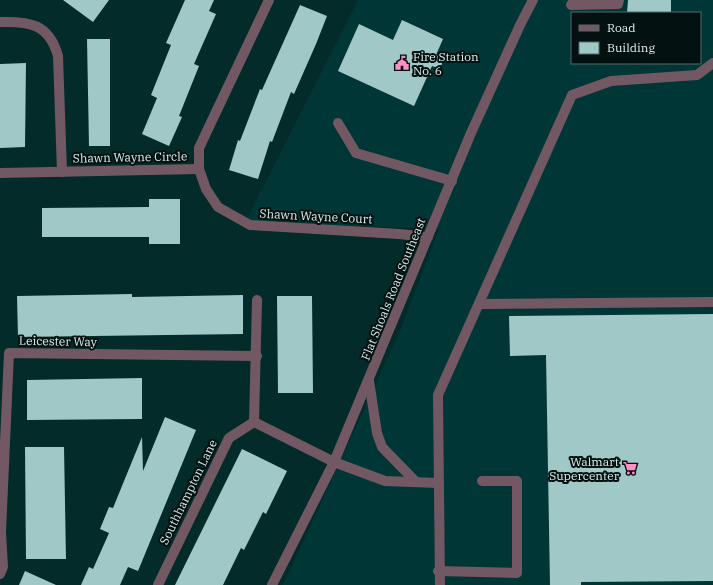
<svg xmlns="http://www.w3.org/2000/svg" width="713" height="585" font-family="'IBM Plex Serif',serif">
  <rect width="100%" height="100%" fill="#022b2a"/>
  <path fill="#003635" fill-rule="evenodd" d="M358 0H713V585H283L400 331 439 229 245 222ZM572 13H700V63H572Z"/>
  <g fill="#a0c8c6">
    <polygon points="63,0 109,0 93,22"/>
    <polygon points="185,0 214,0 209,11 216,14 194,64 199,66 179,116 182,117 169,146 142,134 157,98 151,95 171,45 166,43"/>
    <polygon points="628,0 671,0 671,13 627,13"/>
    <polygon points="300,5 327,16 316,44 294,94 291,92 272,142 270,141 258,179 229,170 238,140 240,141 260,89 262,90"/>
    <polygon points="402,20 443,39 436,55 444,58 440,69 432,66 414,106 338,71 359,24 393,40"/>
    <polygon points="87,39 110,39 110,146 89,146"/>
    <polygon points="26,63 25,147 0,148 0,64"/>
    <polygon points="149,199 180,199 180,244 149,244 149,237 42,237 42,208 149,207"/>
    <polygon points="132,294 132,297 243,295 243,334 18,337 17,296"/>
    <polygon points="277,296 312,296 313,393 278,393"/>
    <polygon points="713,314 713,581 581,582 581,585 550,585 546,355 510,356 509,316"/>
    <polygon points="142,378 142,419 27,420 27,380"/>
    <polygon points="165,417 196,430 138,571 128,567 120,585 81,585 89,567 93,569 109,533 100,529 109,507 113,508 142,437 143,471"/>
    <polygon points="25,447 64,447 66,559 26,559"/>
    <polygon points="242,449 287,471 266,514 263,512 244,550 241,548 223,585 175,585"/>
    <polygon points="25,571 56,585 19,585"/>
  </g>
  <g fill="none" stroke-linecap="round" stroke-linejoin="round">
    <g stroke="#725863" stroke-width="10">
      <polyline points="269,0 199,148 199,169 206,189 218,207 250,225 399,234 428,237"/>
      <polyline points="574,0 571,5 618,4 619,0"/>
      <path d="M0 22C30 21 49 24 58 56L62 172"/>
      <polyline points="338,123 356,153 452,181"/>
      <polyline points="0,173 199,169"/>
      <polyline points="257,300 254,422 334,462 385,481 438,483"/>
      <polyline points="480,304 713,302"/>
      <polyline points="369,381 377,433 382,447 415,481"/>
      <polyline points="438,571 517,573 517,481 482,481"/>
      <polyline points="0,574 3,567 1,532 9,353 257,356"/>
      <polyline points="158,585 229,438 254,422"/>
      <polyline points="272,585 334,462 471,133 521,23 533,0"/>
      <polyline points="440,585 438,395 572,95 611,81 697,75 713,63"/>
    </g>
  </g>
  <defs>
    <symbol id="civic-bare" viewBox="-9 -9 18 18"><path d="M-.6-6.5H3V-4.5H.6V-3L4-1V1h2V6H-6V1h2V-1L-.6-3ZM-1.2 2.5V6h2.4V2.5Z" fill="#fc8fc3" stroke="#031110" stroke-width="2.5" paint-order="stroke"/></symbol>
    <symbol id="supermarket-bare" viewBox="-9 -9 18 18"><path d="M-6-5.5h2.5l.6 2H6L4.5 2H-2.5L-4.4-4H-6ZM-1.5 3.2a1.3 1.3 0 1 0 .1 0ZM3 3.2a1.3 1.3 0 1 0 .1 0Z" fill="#fc8fc3" stroke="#031110" stroke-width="2.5" paint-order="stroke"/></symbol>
  </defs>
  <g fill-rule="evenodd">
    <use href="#civic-bare" x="392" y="53" width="20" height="20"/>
    <use href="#supermarket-bare" x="620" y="458" width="20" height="20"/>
  </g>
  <g text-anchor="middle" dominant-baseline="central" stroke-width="4" stroke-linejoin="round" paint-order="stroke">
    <g font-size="12" fill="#daeeed" stroke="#031110" text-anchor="start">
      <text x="413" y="56">Fire Station<tspan x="413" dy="14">No. 6</tspan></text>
      <text x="619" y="461" text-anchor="end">Walmart<tspan x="619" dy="14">Supercenter</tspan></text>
    </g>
    <g font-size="12" fill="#daeeed" stroke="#031110">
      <text transform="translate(130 157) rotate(-1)">Shawn Wayne Circle</text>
      <text transform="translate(316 216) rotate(3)">Shawn Wayne Court</text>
      <text transform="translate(393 289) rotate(-68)">Flat Shoals Road Southeast</text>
      <text transform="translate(58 341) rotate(1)">Leicester Way</text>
      <text transform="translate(188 492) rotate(-64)">Southhampton Lane</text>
    </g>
  </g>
  <rect x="571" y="12" width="130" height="52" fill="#031110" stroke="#596968"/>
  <rect x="579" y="25" width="20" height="6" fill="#725863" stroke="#596968"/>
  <text x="607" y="32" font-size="12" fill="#daeeed">Road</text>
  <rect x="579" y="42" width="20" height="12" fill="#a0c8c6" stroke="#596968"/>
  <text x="607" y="52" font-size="12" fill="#daeeed">Building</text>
</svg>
